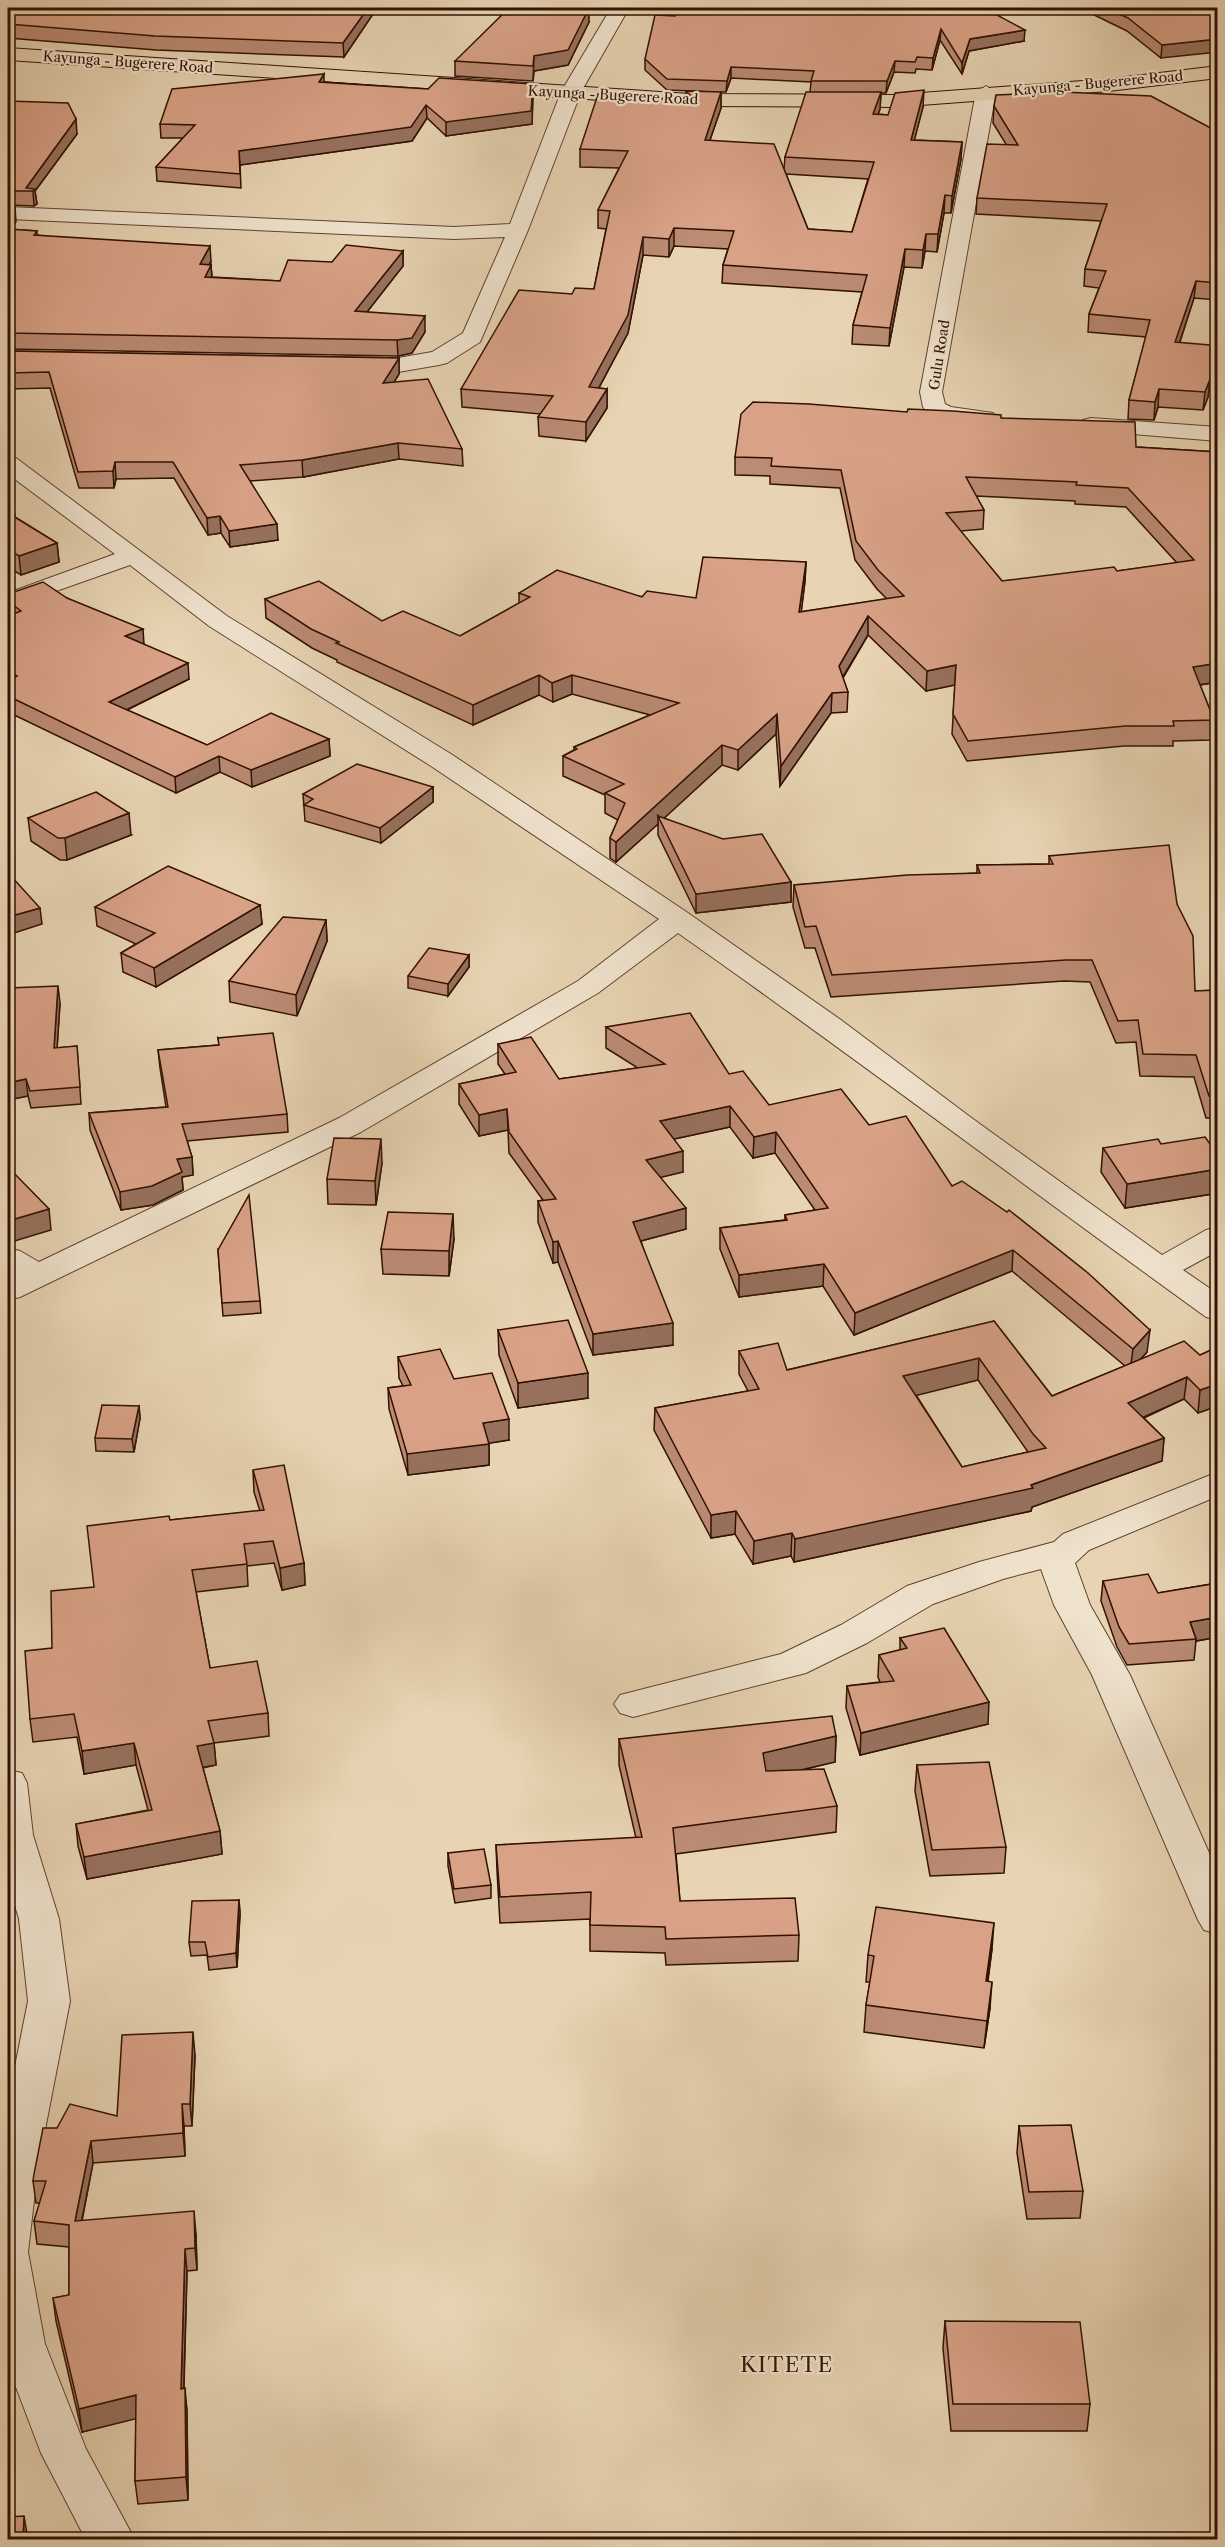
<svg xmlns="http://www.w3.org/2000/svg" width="1225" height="2547" font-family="'Libre Caslon Text',serif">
  <rect width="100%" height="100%" fill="#e8d4b3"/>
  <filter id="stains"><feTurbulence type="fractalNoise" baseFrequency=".00333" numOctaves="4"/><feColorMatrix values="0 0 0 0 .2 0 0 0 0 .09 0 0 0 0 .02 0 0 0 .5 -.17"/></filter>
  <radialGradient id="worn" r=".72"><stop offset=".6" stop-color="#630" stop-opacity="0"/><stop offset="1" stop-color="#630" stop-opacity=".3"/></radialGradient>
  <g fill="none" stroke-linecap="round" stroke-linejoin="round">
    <defs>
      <g id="minor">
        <polygon points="611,8 629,8 581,92 528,230 480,342 447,363 439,365 398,372 346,369 343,364 346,359 398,358 432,352 463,333 505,237 454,239 8,219 8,207 454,227 510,224 561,92"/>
        <path d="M986 86 996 92 942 392 945 404 951 407 993 413 997 418 993 423C975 427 934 424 923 407L920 392 976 92Z"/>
        <polygon points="1091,418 1218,427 1218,441 1083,430 1079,425 1083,420"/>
        <path d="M8 456 16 458 227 616 451 754 688 913 841 1020 973 1119 1162 1255 1206 1230 1218 1227V1251L1183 1270 1218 1294V1320L1206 1317C1030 1190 856 1058 678 933L598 993 361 1132 20 1297 8 1300V1278L13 1275 8 1271V1248L20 1251 39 1262 339 1118 578 981 659 919 431 766 209 626 130 565 8 608V593L115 554 8 474Z"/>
        <polygon points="1218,1472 1218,1496 1089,1550 1075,1563 1090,1605 1130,1675 1218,1873 1218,1934 1204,1930 1198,1920 1092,1675 1054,1605 1041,1569 1003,1579 933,1604 867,1643 806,1673 633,1717 620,1713 614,1704 620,1695 781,1654 841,1625 907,1586 979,1562 1054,1542 1063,1534"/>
        <polygon points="8,1770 22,1773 27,1783 33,1835 59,1919 70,2001 38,2166 28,2252 45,2344 86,2449 135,2540 86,2540 41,2453 8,2366 8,2102 28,2001 19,1919 8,1882"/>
      </g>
      <polygon id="major" points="8,48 690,94 894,95 1109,79 1218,66 1218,78 1109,91 894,107 690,106 8,60"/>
    </defs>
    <use href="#minor" stroke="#5f422e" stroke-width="2"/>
    <use href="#major" stroke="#311102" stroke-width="2"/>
    <use href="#minor" fill="#f0e3ce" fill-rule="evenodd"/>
    <use href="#major" fill="#e8d4b3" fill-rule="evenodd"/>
  </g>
  <g fill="#bb8b74" stroke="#311102" stroke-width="1.5" fill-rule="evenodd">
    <polygon points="8,8 377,8 344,57 156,50 8,38"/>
    <path d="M984 8 1024 41 969 51 962 74 940 40 932 70 916 69 915 73 894 72 886 93H881L880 109 878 114 888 115 923 107 914 140 962 142 961 159 951 213H944L937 252 925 251 922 268 904 267 889 346 852 344 853 325 862 292 722 283 723 265 728 249 674 246 669 257 643 255 628 333 599 388 607 389V408L586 441 539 436 538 417 541 414 462 407 461 389 572 294 594 289 606 229 598 228V210L619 168 580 167V149L686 100V91L717 92 667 90 645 70V59L675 16ZM731 78 811 82 810 92 785 157 784 169 710 140 721 108V92H726ZM786 174 868 179 852 232 808 229Z"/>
    <polygon points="1080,8 1218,8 1161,58 1127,31"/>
    <polygon points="589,22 568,65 534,71 533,81 455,76 455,61"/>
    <polygon points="324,82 533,98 532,124 446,136 427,118 412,141 240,165 241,188 157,181 156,167 183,138 161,138 160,124"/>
    <polygon points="8,101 77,134 35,191 37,204 34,206 8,205"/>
    <polygon points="994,106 1218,132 1218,300 1194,298 1180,342 1210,379 1208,397 1203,410 1158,407 1154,420 1128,419 1129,400 1146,337 1088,332 1089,314 1099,288 1084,286 1085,269 1101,221 976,214 977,198 1006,144 993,123"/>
    <polygon points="8,229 37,231 37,235 211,261 210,265 211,265 212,277 280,281 332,262 403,251 403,266 367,312 425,332 412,353 398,356 8,349 8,351 399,358 399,374 394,382 462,449 463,466 399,459 303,477 250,481 278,540 230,547 221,533 208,535 174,478 116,479 114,488 79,488 50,388 8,389"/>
    <path d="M907 412 1001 418 1136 447 1218 452V682L1200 685 1214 720 1211 740 1173 741V746H1124L967 761 952 734 955 685 926 691 868 635 843 678 848 692 847 712 831 713 780 786 776 734 738 770 722 765 664 818 791 882V902L696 913 658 835V824L616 862 610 858V838L618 820 605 813V795L563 776V756L574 750V747L650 715 572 694 553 702 539 695 473 725 337 662V660L312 648 266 618 265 599 460 636 519 603V593L696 598 806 562 805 581 801 612 887 599 877 589 855 560 840 488 770 484V476L735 475V457ZM976 496 1075 501V504L1126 507 1177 563 1117 571 1002 581 960 531 983 529 984 510Z"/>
    <polygon points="8,497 13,501 15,517 57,543 59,562 21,575 8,567"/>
    <polygon points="8,594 67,598 144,644 189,679 127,710 207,745 329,739 330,756 252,787 220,772 176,793 8,712"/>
    <polygon points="433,787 433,802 381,843 305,821 303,794"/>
    <polygon points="28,818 131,835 67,860 60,860 31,841"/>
    <polygon points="1049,856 1177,904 1195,991 1218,990 1218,1118 1206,1118 1194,1077 1140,1076 1136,1042 1116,1043 1090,982 1064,981 831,997 815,948 805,948 793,907 794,885 977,873 977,865 1049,864"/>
    <polygon points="260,905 262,924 156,987 123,972 121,953 136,944 97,926 95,907"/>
    <polygon points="326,920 327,941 297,1016 230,1002 229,981"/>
    <polygon points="469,955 469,967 448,996 408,988 408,976"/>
    <polygon points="60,1003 57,1048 77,1046 81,1104 31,1108 28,1096 8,1100"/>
    <path d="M606 1027 729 1074 769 1105 869 1125 952 1186 1147 1352 1141 1359 1200 1355 1218 1351V1406L1198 1413 1184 1399 1144 1418 1164 1438 1162 1461 1032 1507 1031 1511 794 1562 791 1556 753 1564 735 1534 711 1538 654 1430 655 1408 748 1391 739 1374V1351L787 1370 994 1321 1052 1396 1125 1366 1012 1271 854 1335 823 1286 739 1297 720 1249V1228L785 1220V1215L815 1210 775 1153 753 1158 730 1127 674 1139 683 1172 660 1177 686 1229 641 1241 673 1345 593 1355 558 1262 553 1263 538 1222V1201L543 1200 509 1153 508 1130 479 1136 459 1104V1084L505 1074 498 1064V1044L559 1079 638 1068 606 1048ZM978 1380 1028 1452 962 1467 916 1395Z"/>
    <polygon points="218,1038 287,1114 288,1132 187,1141 192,1157 193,1175 182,1177 183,1190 153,1205 121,1210 90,1130 89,1113 166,1107 160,1068 158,1050 219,1045"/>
    <polygon points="1161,1144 1218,1155 1218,1193 1125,1208 1101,1172 1103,1148"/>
    <polygon points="382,1163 376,1205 328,1204 327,1179"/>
    <polygon points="454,1239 449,1276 383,1274 381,1249"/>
    <polygon points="218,1250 260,1301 261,1313 223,1316"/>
    <polygon points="498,1330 588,1398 518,1408 499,1355"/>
    <polygon points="398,1357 454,1379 509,1440 489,1443 489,1465 408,1475 389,1409 388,1388 403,1386 399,1378"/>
    <polygon points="139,1406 140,1418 134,1452 96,1451 95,1438"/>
    <polygon points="253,1470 304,1563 305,1585 282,1590 274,1563 247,1566 248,1586 196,1592 210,1668 268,1713 269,1736 214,1743 216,1765 203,1768 220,1831 222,1854 87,1879 78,1846 76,1824 148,1810 136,1765 84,1774 77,1737 33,1742 30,1719 52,1648 94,1587 170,1520 260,1511 254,1492"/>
    <polygon points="1103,1581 1158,1593 1218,1583 1218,1637 1196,1641 1194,1660 1127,1665 1117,1647 1101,1601"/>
    <polygon points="900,1638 988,1724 860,1755 846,1708 847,1686 880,1682 878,1677 879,1655 900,1650"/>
    <polygon points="836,1736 835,1762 802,1770 837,1806 836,1832 676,1854 680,1901 799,1935 798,1961 666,1965 665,1953 590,1951 590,1919 500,1923 497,1871 496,1845 636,1838 619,1765 619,1739"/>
    <polygon points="917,1765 1006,1847 1004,1873 930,1876 915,1791"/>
    <polygon points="448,1853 491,1885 491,1898 455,1903 448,1866"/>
    <polygon points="239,1900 240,1914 237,1967 209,1970 207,1955 191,1956 189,1942"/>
    <polygon points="992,1949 988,1981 990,2008 984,2048 864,2032 866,2005 870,1982 866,1982 868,1955"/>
    <polygon points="195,2055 192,2126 184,2126 185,2156 93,2163 82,2221 196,2234 197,2270 187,2271 184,2388 187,2411 188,2500 138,2504 135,2481 136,2418 82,2432 56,2321 53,2298 69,2295 69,2247 37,2244 34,2221 40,2203 36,2203 33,2181 57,2128 117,2116"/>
    <polygon points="1019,2126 1083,2191 1080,2218 1027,2219 1017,2153"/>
    <polygon points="945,2321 1090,2404 1087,2431 951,2431 943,2348"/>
  </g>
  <g fill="#98715e" stroke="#311102" stroke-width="1.5">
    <polygon points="368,8 377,8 344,57 343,43"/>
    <polygon points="589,8 589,22 568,65 534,71 533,81 534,56"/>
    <polygon points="941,29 940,40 932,70 933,58"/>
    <polygon points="1025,30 1024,41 969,51 962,74 962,63 970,39"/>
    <polygon points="1218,39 1218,52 1161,58 1162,45"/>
    <polygon points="895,61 894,72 886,93 887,81"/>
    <polygon points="731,67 731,78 726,92 727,81"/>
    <polygon points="324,74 324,87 319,82"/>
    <polygon points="533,84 532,124 446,136 446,122"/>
    <polygon points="924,90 923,107 910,157 911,140"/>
    <polygon points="721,92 721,108 704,157 705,140"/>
    <polygon points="881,92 880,109 872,131 873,114"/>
    <polygon points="426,105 427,118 412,141 240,165 239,151"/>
    <polygon points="76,119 77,134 35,191 37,204 34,206 33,191 26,188"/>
    <polygon points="962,142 961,159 951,213 952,196"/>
    <polygon points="945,195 944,213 937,252 938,234"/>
    <polygon points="15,207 16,222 8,229 8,213"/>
    <polygon points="674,228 674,246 669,257 669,239"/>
    <polygon points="926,234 925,251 922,268 923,250"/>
    <polygon points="643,237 643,255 628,333 589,406 589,387"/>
    <polygon points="210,246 211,261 201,279 200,264"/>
    <polygon points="905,249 904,267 889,346 890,328"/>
    <polygon points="403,251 403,266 356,326 355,311"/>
    <polygon points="211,265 212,280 205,277"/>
    <polygon points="1196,281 1194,298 1174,359 1175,342"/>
    <polygon points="425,316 425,332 412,353 398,356 397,340"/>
    <polygon points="399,358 399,374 384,399 383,383"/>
    <polygon points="1210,379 1208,397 1203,410 1205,392"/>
    <polygon points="607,389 607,408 586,441 586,422"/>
    <polygon points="1159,389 1158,407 1154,420 1155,402"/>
    <polygon points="398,443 399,459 303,477 302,460"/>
    <polygon points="115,462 116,479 114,488 113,471"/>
    <polygon points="13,501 15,519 8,522 8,503"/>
    <polygon points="220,516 221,533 208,535 207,518"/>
    <polygon points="277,524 278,540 230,547 229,531"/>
    <polygon points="57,543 59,562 21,575 19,556"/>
    <polygon points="806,562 805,581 799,631 799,612"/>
    <polygon points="868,616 868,635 838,685 839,666"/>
    <polygon points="143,629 144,645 125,636"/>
    <polygon points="188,663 189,679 110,718 109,702"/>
    <polygon points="1218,663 1218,682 1191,686 1193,667"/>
    <polygon points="956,665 955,685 926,691 927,671"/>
    <polygon points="539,675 539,695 473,725 473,705"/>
    <polygon points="572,675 572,694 553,702 552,683"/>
    <polygon points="832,693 831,713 780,786 781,766"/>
    <polygon points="777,714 776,734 738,770 738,750"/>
    <polygon points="329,739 330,756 252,787 251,770"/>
    <polygon points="722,745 722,765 661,821 658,816 658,824 616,862 616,842"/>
    <polygon points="219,756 220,772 176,793 175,777"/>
    <polygon points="433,787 433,802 381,843 380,828"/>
    <polygon points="129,813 131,835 67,860 65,838"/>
    <polygon points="791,882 791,902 696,913 696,894"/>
    <polygon points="260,905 262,924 156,987 154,968"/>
    <polygon points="40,908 42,924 8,935 8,917"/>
    <polygon points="326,920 327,941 297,1016 296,995"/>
    <polygon points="469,955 469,967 448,996 448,984"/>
    <polygon points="58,986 60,1003 56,1065 54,1048"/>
    <polygon points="26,1079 28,1096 8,1100 8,1083"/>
    <polygon points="730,1106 730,1127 660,1142 660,1121"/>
    <polygon points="507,1109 508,1130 479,1136 479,1115"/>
    <polygon points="776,1132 775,1153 753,1158 754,1137"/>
    <polygon points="381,1139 382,1163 376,1205 375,1181"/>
    <polygon points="683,1151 683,1172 646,1181 646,1160"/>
    <polygon points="192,1157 193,1175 182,1177 183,1190 153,1205 121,1210 120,1192 177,1159"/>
    <polygon points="1218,1169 1218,1193 1125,1208 1127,1184"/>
    <polygon points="686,1208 686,1229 633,1243 633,1222"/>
    <polygon points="49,1209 51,1230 8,1243 8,1221"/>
    <polygon points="453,1214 454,1239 449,1276 449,1251"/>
    <polygon points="558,1241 558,1262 553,1263 553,1242"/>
    <polygon points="1013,1250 1012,1271 854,1335 855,1313"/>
    <polygon points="824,1264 823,1286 739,1297 739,1275"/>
    <polygon points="673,1323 673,1345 593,1355 593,1334"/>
    <polygon points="1150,1330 1147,1352 1130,1371 1133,1349"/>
    <polygon points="979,1358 978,1380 902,1399 903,1376"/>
    <polygon points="588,1373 588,1398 518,1408 518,1383"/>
    <polygon points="1187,1377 1184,1399 1126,1425 1128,1403"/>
    <polygon points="1218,1384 1218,1406 1198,1413 1200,1390"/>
    <polygon points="139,1406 140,1418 134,1452 132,1439"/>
    <polygon points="509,1419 509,1440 484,1444 489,1444 489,1465 408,1475 407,1454 483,1423"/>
    <polygon points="1164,1438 1162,1461 1032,1507 1031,1511 794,1562 795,1539 1031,1485"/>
    <polygon points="736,1511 735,1534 711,1538 711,1515"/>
    <polygon points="792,1533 791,1556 753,1564 754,1541"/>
    <polygon points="304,1563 305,1585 282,1590 280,1568"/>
    <polygon points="1218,1617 1218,1637 1196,1641 1196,1639 1190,1622"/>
    <polygon points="989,1702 988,1724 860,1755 861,1733"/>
    <polygon points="836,1736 835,1762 762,1779 763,1753"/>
    <polygon points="134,1743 136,1765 84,1774 82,1751"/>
    <polygon points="214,1743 216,1765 199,1768 197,1746"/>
    <polygon points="220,1831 222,1854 87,1879 84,1857"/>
    <polygon points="239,1900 240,1914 237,1967 236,1953"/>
    <polygon points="994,1923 992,1949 984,2007 986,1981"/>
    <polygon points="992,1982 990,2008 984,2048 987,2021"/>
    <polygon points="193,2032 195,2055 192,2126 190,2104"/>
    <polygon points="182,2104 184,2126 185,2156 183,2133"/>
    <polygon points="91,2141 93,2163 77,2244 75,2221"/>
    <polygon points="194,2211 196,2234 197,2270 195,2248"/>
    <polygon points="185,2249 187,2271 183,2411 181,2389"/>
    <polygon points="185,2388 187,2411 188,2500 186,2477"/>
    <polygon points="136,2395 139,2418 82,2432 79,2409"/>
    <polygon points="24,2516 28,2540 23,2540"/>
  </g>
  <g fill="#d9a287" stroke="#311102" stroke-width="1.5" fill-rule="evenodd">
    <polygon points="8,8 368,8 343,43 155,36 8,24"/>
    <polygon points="509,8 589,8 568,50 534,56 533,66 455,61"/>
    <polygon points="675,8 984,8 1025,30 970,39 962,63 941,29 933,58 917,57 915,62 895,61 887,81 811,81 814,71 731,67 727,81 667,79 645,59 655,15 675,16"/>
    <polygon points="1106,8 1218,8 1218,39 1162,45 1128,18"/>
    <polygon points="324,74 319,82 428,89 439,78 533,84 531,111 446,122 426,105 411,127 239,151 240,174 156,167 195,125 160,124 172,89"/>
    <polygon points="924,90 911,140 962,142 952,196 945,195 938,234 926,234 923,250 905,249 890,328 853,325 867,275 723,265 734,231 674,228 669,239 643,237 628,315 589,387 607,389 586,422 538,417 553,396 461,389 519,290 572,294 575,288 594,289 610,211 598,210 628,151 580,149 598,94 696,101 686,91 721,92 705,140 774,144 808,229 852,232 874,162 785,157 806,92 881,92 873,114 888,115 895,93"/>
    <polygon points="1062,92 1151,96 1218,132 1218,283 1196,281 1175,342 1210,345 1210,379 1205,392 1159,389 1155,402 1129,400 1150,320 1089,314 1106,271 1085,269 1107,204 977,198 987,144 1018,145 994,106 996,95"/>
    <polygon points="8,101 68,103 76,119 26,188 35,189 33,191 8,191"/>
    <polygon points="8,206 15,207 8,213"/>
    <polygon points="8,229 37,231 34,235 210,246 200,264 211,265 205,277 280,281 288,260 332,262 346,245 403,251 355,311 425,316 412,338 397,340 8,333"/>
    <polygon points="8,351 399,358 383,383 428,379 462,449 398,443 302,460 240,465 277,524 229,531 220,516 207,518 173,462 115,462 113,471 78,472 49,372 8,373"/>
    <path d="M753 402 809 404 907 412 908 409 953 411 1001 415V418L1135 422 1136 447 1218 452V663L1193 667 1214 720 1173 721 1174 726H1125L968 741 953 714 956 665 927 671 868 616 839 666 848 692 832 693 781 766 777 714 738 750 722 745 616 842 610 838 625 803 605 793 624 784 563 756 577 749 574 747 679 703 572 675 552 683 539 675 473 705 336 643 339 642 311 629 265 599 319 581 382 621 403 611 460 636 530 597 519 593 557 570 642 597 647 591 696 598 703 557 806 562 799 612 904 596 878 570 856 541 841 470 771 466 772 458 735 457 741 414ZM966 477 1077 482 1076 485 1128 488 1194 560 1117 571 1114 567 1002 581 946 513 984 510Z"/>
    <polygon points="8,497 13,501 8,503"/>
    <polygon points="8,513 57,543 19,556 8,549"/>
    <polygon points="43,582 67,598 143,629 125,636 188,663 109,702 207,745 271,713 329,739 251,770 219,756 175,777 8,696 8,680 17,676 8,670 8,616 21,611 8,601 8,594"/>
    <polygon points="357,764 433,787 380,828 304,805 313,799 303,794"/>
    <polygon points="96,792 129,813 65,838 58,838 28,818"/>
    <polygon points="658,816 723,839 762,834 791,882 696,894"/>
    <polygon points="1169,845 1177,904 1193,936 1195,991 1218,990 1218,1096 1209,1096 1196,1055 1143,1054 1138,1020 1118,1021 1092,960 1066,960 832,975 816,926 805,927 794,885 907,875 980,873 977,865 1053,864 1049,856"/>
    <polygon points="168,866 260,905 154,968 121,953 155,933 95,907"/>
    <polygon points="11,876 40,908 8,917 8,877"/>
    <polygon points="283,917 326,920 296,995 229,981"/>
    <polygon points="429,948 469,955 448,984 408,976"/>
    <polygon points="58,986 54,1048 77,1046 80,1087 30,1091 26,1079 8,1083 8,988"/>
    <polygon points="690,1013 729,1074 743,1071 769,1105 841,1089 869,1125 906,1116 952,1186 962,1181 1007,1212 1009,1210 1088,1273 1150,1330 1133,1349 1013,1250 855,1313 824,1264 739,1275 720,1228 787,1220 785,1215 828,1208 776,1132 754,1137 730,1106 660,1121 683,1151 646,1160 686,1208 633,1222 673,1323 593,1334 558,1241 553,1242 538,1201 556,1199 509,1132 507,1109 479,1115 459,1084 516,1072 498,1044 531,1037 559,1079 665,1064 606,1027"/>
    <polygon points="273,1033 287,1114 182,1124 192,1157 177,1159 182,1172 152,1186 120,1192 89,1113 168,1107 158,1050 219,1045 218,1038"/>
    <polygon points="1205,1137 1218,1155 1218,1169 1127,1184 1103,1148 1158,1139 1161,1144"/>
    <polygon points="334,1138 381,1139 375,1181 327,1179"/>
    <polygon points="8,1167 49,1209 8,1221"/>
    <polygon points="249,1195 260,1301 222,1303 218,1250"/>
    <polygon points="388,1212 453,1214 449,1251 381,1249"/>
    <polygon points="568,1320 588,1373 518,1383 498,1330"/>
    <path d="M994 1321 1052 1396 1184 1341 1200 1355 1215 1348 1218 1351V1384L1200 1390 1187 1377 1128 1403 1164 1438 1031 1485 1033 1488 795 1539 792 1533 754 1541 736 1511 711 1515 655 1408 759 1389 739 1351 778 1343 787 1370ZM979 1358 1033 1434 1046 1448 962 1467 903 1376Z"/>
    <polygon points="440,1349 454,1379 492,1373 509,1419 483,1423 489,1444 407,1454 388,1388 411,1385 398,1357"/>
    <polygon points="102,1405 139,1406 132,1439 95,1438"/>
    <polygon points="284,1465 304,1563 280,1568 273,1541 244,1544 247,1564 192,1570 210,1668 257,1661 268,1713 208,1721 214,1743 197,1746 220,1831 84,1857 76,1824 152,1810 134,1743 82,1751 74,1714 30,1719 25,1651 52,1648 51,1591 94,1587 87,1526 169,1516 170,1520 264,1510 253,1470"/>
    <polygon points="1148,1574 1158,1593 1218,1583 1218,1617 1190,1622 1196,1639 1129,1644 1119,1627 1103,1581"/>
    <polygon points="944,1628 989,1702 861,1733 847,1686 894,1681 879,1655 907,1648 900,1638"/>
    <polygon points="832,1716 836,1736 763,1753 766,1771 824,1769 837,1806 673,1828 680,1901 795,1898 799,1935 666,1939 665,1927 590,1925 591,1892 500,1897 496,1845 642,1837 619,1739"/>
    <polygon points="989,1762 1006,1847 932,1850 917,1765"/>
    <polygon points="484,1849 491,1885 454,1889 448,1853"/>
    <polygon points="239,1900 236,1953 208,1957 205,1942 189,1942 192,1901"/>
    <polygon points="876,1907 994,1923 986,1981 992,1982 987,2021 866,2005 874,1956 868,1955"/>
    <polygon points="193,2032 190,2104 182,2104 183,2133 91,2141 75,2221 194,2211 195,2248 185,2249 181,2389 185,2388 186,2477 135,2481 136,2395 79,2409 53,2298 69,2295 69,2225 34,2221 46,2181 33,2181 34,2174 43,2128 57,2128 70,2104 117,2116 122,2035"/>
    <polygon points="1071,2125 1083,2191 1029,2192 1019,2126"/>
    <polygon points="945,2321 1080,2322 1090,2404 953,2404"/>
    <polygon points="24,2516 23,2540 8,2540 8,2517"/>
  </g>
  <g text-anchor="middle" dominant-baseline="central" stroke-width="4.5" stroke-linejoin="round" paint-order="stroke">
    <g font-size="14" fill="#311102" stroke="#f0e3ce">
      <text transform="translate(128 62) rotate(4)">Kayunga - Bugerere Road</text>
      <text transform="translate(1098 83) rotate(-5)">Kayunga - Bugerere Road</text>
      <text transform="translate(613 95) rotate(3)">Kayunga - Bugerere Road</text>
      <text transform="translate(939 355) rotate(-81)">Gulu Road</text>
    </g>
    <g font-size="21" letter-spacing="1.5" fill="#311102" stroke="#f0e3ce">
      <text x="787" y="2364">KITETE</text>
    </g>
  </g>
  <rect width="1225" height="2547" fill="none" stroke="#e8d4b3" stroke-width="30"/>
  <rect x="9" y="9" width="1207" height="2529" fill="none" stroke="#311102" stroke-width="3"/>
  <rect x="15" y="15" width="1195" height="2517" fill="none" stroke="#311102" stroke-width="1.5"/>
  <rect width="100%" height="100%" filter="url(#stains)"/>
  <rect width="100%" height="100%" fill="url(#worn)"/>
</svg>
